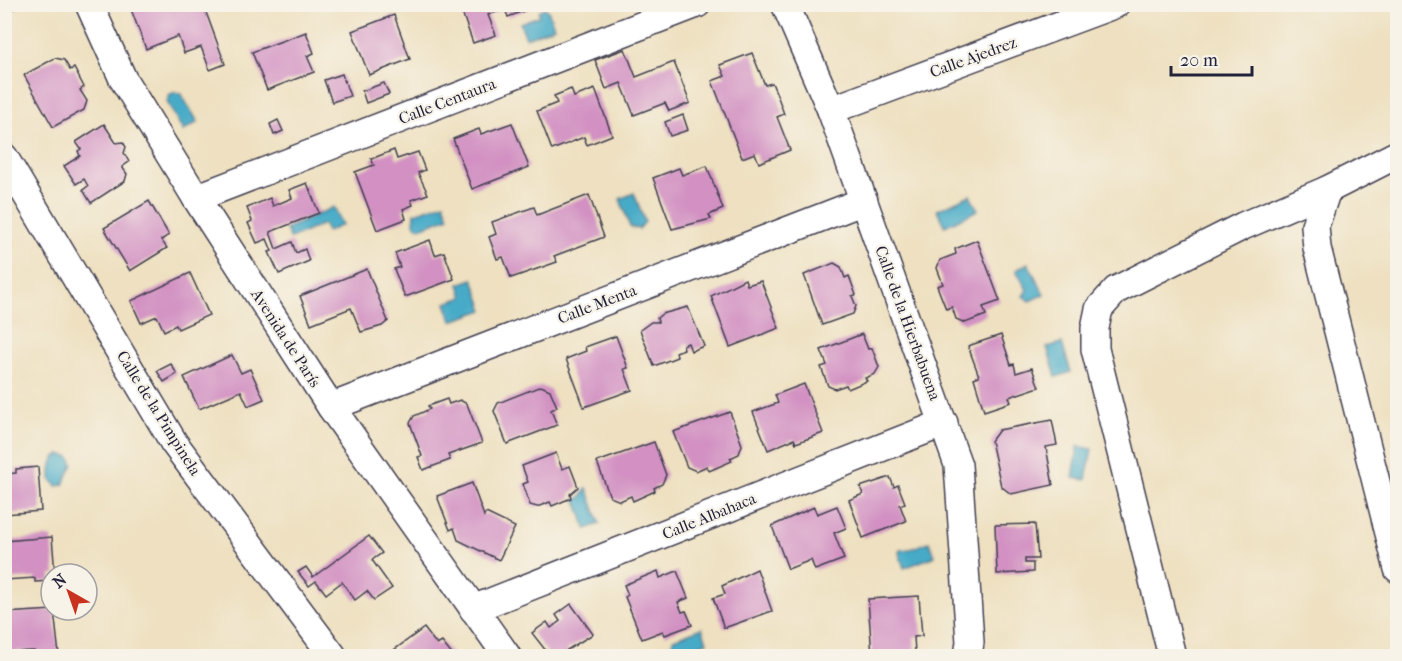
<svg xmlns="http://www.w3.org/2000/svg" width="1402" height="661" font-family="'IM FELL French Canon',serif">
  <rect width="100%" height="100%" fill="#f7f3e8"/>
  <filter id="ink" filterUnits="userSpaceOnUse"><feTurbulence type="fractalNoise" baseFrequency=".0167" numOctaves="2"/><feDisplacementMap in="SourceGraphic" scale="12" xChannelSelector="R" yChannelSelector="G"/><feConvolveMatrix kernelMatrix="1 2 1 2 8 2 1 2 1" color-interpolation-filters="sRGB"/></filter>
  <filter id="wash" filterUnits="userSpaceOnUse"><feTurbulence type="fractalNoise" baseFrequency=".008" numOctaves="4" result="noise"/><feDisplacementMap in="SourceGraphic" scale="24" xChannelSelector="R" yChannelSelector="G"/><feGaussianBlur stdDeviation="1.35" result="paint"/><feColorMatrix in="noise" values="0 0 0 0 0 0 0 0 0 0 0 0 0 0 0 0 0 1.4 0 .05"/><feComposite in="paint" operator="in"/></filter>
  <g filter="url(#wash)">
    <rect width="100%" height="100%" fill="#eee0c0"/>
    <g fill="#47abc7" stroke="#346681" stroke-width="1.5">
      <polygon points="544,8 548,10 554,27 526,38 520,23 539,16 539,11"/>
      <polygon points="175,92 181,94 198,122 183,131 167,102 169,95"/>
      <polygon points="634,193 645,222 639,229 630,227 620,199"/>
      <polygon points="970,195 978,210 945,226 937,210"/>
      <polygon points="444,203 449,217 420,228 414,223 415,213"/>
      <polygon points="334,207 342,225 327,232 323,224 290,239 286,229"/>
      <polygon points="1028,263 1044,294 1030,301 1023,296 1027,290 1016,270"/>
      <polygon points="473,279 484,310 452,321 446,303 463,297 459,284"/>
      <polygon points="1062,343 1071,372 1056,377 1047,347"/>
      <polygon points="1078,446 1092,449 1086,480 1073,478"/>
      <path d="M60 454 70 457 73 464 63 485 57 486 51 480C51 470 50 459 60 454Z"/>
      <polygon points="587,488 600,524 586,529 576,500 582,496"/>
      <polygon points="929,542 935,556 904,568 899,553 900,550 910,549"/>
      <polygon points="702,628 707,642 678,653 670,650 673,639"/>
    </g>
    <g id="blocks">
      <g fill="#d291c2">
        <polygon points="4,4 25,4 25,5 4,12"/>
        <polygon points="129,4 203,4 225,64 210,70 201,47 184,53 178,36 146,49"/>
        <polygon points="459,4 530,4 531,8 508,17 505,9 488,15 496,35 473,43"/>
        <polygon points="394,15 410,59 369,75 352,31"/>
        <polygon points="306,32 314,53 307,56 314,72 267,90 252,52"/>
        <polygon points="625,49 636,77 674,62 690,103 669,111 665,103 634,115 621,83 606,89 595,60"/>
        <polygon points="752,53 765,85 772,83 778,97 784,114 777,117 790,150 759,163 755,153 742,158 712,81 725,76 720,65"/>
        <polygon points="55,58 64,60 70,70 74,68 84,87 80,90 87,101 84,110 53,127 24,75"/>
        <polygon points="342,74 350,96 332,102 324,80"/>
        <polygon points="384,83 389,94 366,103 362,91"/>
        <polygon points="571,89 574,97 595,89 612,135 587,145 584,137 552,150 537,111 557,103 554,96"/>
        <polygon points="683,115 688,130 670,136 665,122"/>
        <polygon points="278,120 283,131 274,135 270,124"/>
        <polygon points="512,123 529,167 472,189 453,139 479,129 481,134"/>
        <polygon points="104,124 116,143 123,142 126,147 124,153 129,162 122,167 127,174 125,181 91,203 83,190 88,186 84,179 76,184 64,166 80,156 78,151 81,149 76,142"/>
        <polygon points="394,150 397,159 418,152 425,170 418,173 428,194 411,200 413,205 403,209 406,219 377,230 355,172 374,165 371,159"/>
        <polygon points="707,166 723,209 709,215 711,219 672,229 653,178 679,168 682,175"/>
        <polygon points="307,183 319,213 270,232 276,249 292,242 296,253 305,249 309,261 279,274 269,252 272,251 267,239 257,243 248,223 252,221 247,208 270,198 273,206 292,198 289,190"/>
        <polygon points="589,195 604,237 554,256 557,262 511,278 503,257 497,259 489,237 496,234 492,222 534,207 537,215"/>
        <polygon points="149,201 169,235 161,240 167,248 130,271 104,228"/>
        <polygon points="430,240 435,255 444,252 454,279 405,297 394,269 400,267 395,253"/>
        <polygon points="977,240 1000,301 983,307 986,315 965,323 956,319 952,307 946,309 937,286 943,284 937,268 940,260 956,254 955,249"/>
        <polygon points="834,263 841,267 845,278 849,276 856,295 852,296 856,306 853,314 822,325 804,275"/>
        <polygon points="367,269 388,321 382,326 361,332 351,308 311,324 300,296"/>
        <polygon points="190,273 209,315 178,329 176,325 164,331 157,316 141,323 131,301"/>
        <polygon points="745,279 747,285 761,281 779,328 730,347 711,296"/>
        <polygon points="688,307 704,346 691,351 688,343 683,345 684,349 676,352 677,357 654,366 640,330 651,322 658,322 657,318 662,314"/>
        <polygon points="862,334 868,349 872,348 879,367 875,374 865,378 867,381 848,389 846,385 835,389 828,386 821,367 827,365 821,350"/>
        <polygon points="1001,335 1011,365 1014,364 1016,373 1032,368 1039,387 1009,397 1011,402 984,411 974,378 979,376 968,346"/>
        <polygon points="616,336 628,368 624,369 632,390 584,407 566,359 586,351 585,347"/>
        <polygon points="232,355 241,373 250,369 264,399 248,406 241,391 199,409 184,377"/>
        <polygon points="171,364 177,374 164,382 157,371"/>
        <polygon points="804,384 823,433 796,443 794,439 768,450 753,412 778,403 775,395"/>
        <polygon points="541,386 550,390 557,407 551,410 557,425 507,444 494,411 498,403"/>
        <polygon points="447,399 449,404 460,400 467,404 482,443 448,455 450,460 423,470 418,457 422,456 410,423 414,416 430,409 428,406"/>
        <polygon points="730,412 742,445 739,454 730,458 732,461 709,471 707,466 696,471 687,467 673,432"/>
        <polygon points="1052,420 1057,445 1046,447 1053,485 1011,494 1001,486 991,441 999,430"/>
        <polygon points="654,442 666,475 662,484 654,488 655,491 633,501 631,496 620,501 610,497 597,462"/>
        <polygon points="556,453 562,469 570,466 578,487 570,494 571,498 552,506 550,502 537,507 530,505 523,484 528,482 522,466"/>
        <polygon points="38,467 41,511 5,514 5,474 16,473 16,469"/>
        <polygon points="890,477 894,487 898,485 905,503 900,505 906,521 863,538 849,500 863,494 860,487"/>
        <polygon points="472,483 484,516 486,513 515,527 499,560 458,540 454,528 450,530 437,496"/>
        <polygon points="837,506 846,528 834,533 844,559 815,570 811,560 788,569 772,526 814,507 817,514"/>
        <polygon points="1035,524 1038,559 1025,559 1025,563 1033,563 1033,572 997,574 995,525"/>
        <polygon points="369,536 382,553 372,560 392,588 374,600 367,591 355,600 342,582 326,594 316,581 309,586 298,572 306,567 313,577"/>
        <polygon points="52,537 55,574 51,574 51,581 35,582 35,578 4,580 4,541"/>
        <polygon points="757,569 772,611 724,628 713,598 725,594 722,586"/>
        <polygon points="658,571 660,578 677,571 688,598 678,602 682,612 686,611 692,625 665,635 663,631 642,639 625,597 628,595 624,585"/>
        <polygon points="919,596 922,636 914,637 915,652 911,656 872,656 868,599"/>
        <polygon points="571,604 593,634 567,650 571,655 570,656 550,656 532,633 547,622 551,628 560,621 556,615"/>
        <polygon points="54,610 59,655 34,656 34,651 4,652 4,613"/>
        <polygon points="424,628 437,645 442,642 453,656 399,656 394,650"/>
      </g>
    </g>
  </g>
  <g filter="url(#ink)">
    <use href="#blocks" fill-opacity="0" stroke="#413e4f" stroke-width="1.5"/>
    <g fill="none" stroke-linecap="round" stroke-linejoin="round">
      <defs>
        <g id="minor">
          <polyline points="89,4 123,79 196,198 331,407 507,656"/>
          <polyline points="785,4 831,110 958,465 970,642 968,656"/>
          <polyline points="831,110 1116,4"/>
          <polyline points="4,157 174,443 333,656"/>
          <polyline points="1327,190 1315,226 1317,248 1398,569"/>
          <polyline points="196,198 697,4"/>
          <polyline points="331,407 864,201"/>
          <polyline points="473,609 944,423"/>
          <polyline points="1172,656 1095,349 1095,328 1099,309 1116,290 1243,226 1327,190 1398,154"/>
        </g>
      </defs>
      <use href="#minor" stroke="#413e4f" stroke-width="30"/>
      <use href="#minor" stroke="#fff" stroke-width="27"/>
    </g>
  </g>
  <g text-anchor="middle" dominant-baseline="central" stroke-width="4.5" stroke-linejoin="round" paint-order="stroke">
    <g font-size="16" fill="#22223b" stroke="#f7f3e8">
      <text transform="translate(973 57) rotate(-20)">Calle Ajedrez</text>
      <text transform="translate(447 101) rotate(-21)">Calle Centaura</text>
      <text transform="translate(597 304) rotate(-21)">Calle Menta</text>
      <text transform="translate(908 323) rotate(70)">Calle de la Hierbabuena</text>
      <text transform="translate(286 338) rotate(57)">Avenida de París</text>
      <text transform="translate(159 413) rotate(58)">Calle de la Pimpinela</text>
      <text transform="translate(709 516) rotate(-22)">Calle Albahaca</text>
    </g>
  </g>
  <rect width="1402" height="661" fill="none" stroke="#f7f3e8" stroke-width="24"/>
  <g transform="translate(69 592) rotate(320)"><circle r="28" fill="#f7f3e8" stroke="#a29fa3" stroke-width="1.5"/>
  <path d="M0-4.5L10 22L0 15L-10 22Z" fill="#c8321e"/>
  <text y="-9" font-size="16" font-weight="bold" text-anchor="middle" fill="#22223b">N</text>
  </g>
  <path d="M1171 66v9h81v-9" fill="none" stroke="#22223b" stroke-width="3"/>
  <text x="1180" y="66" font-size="18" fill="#22223b" stroke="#f7f3e8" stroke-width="4.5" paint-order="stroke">20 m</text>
</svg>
